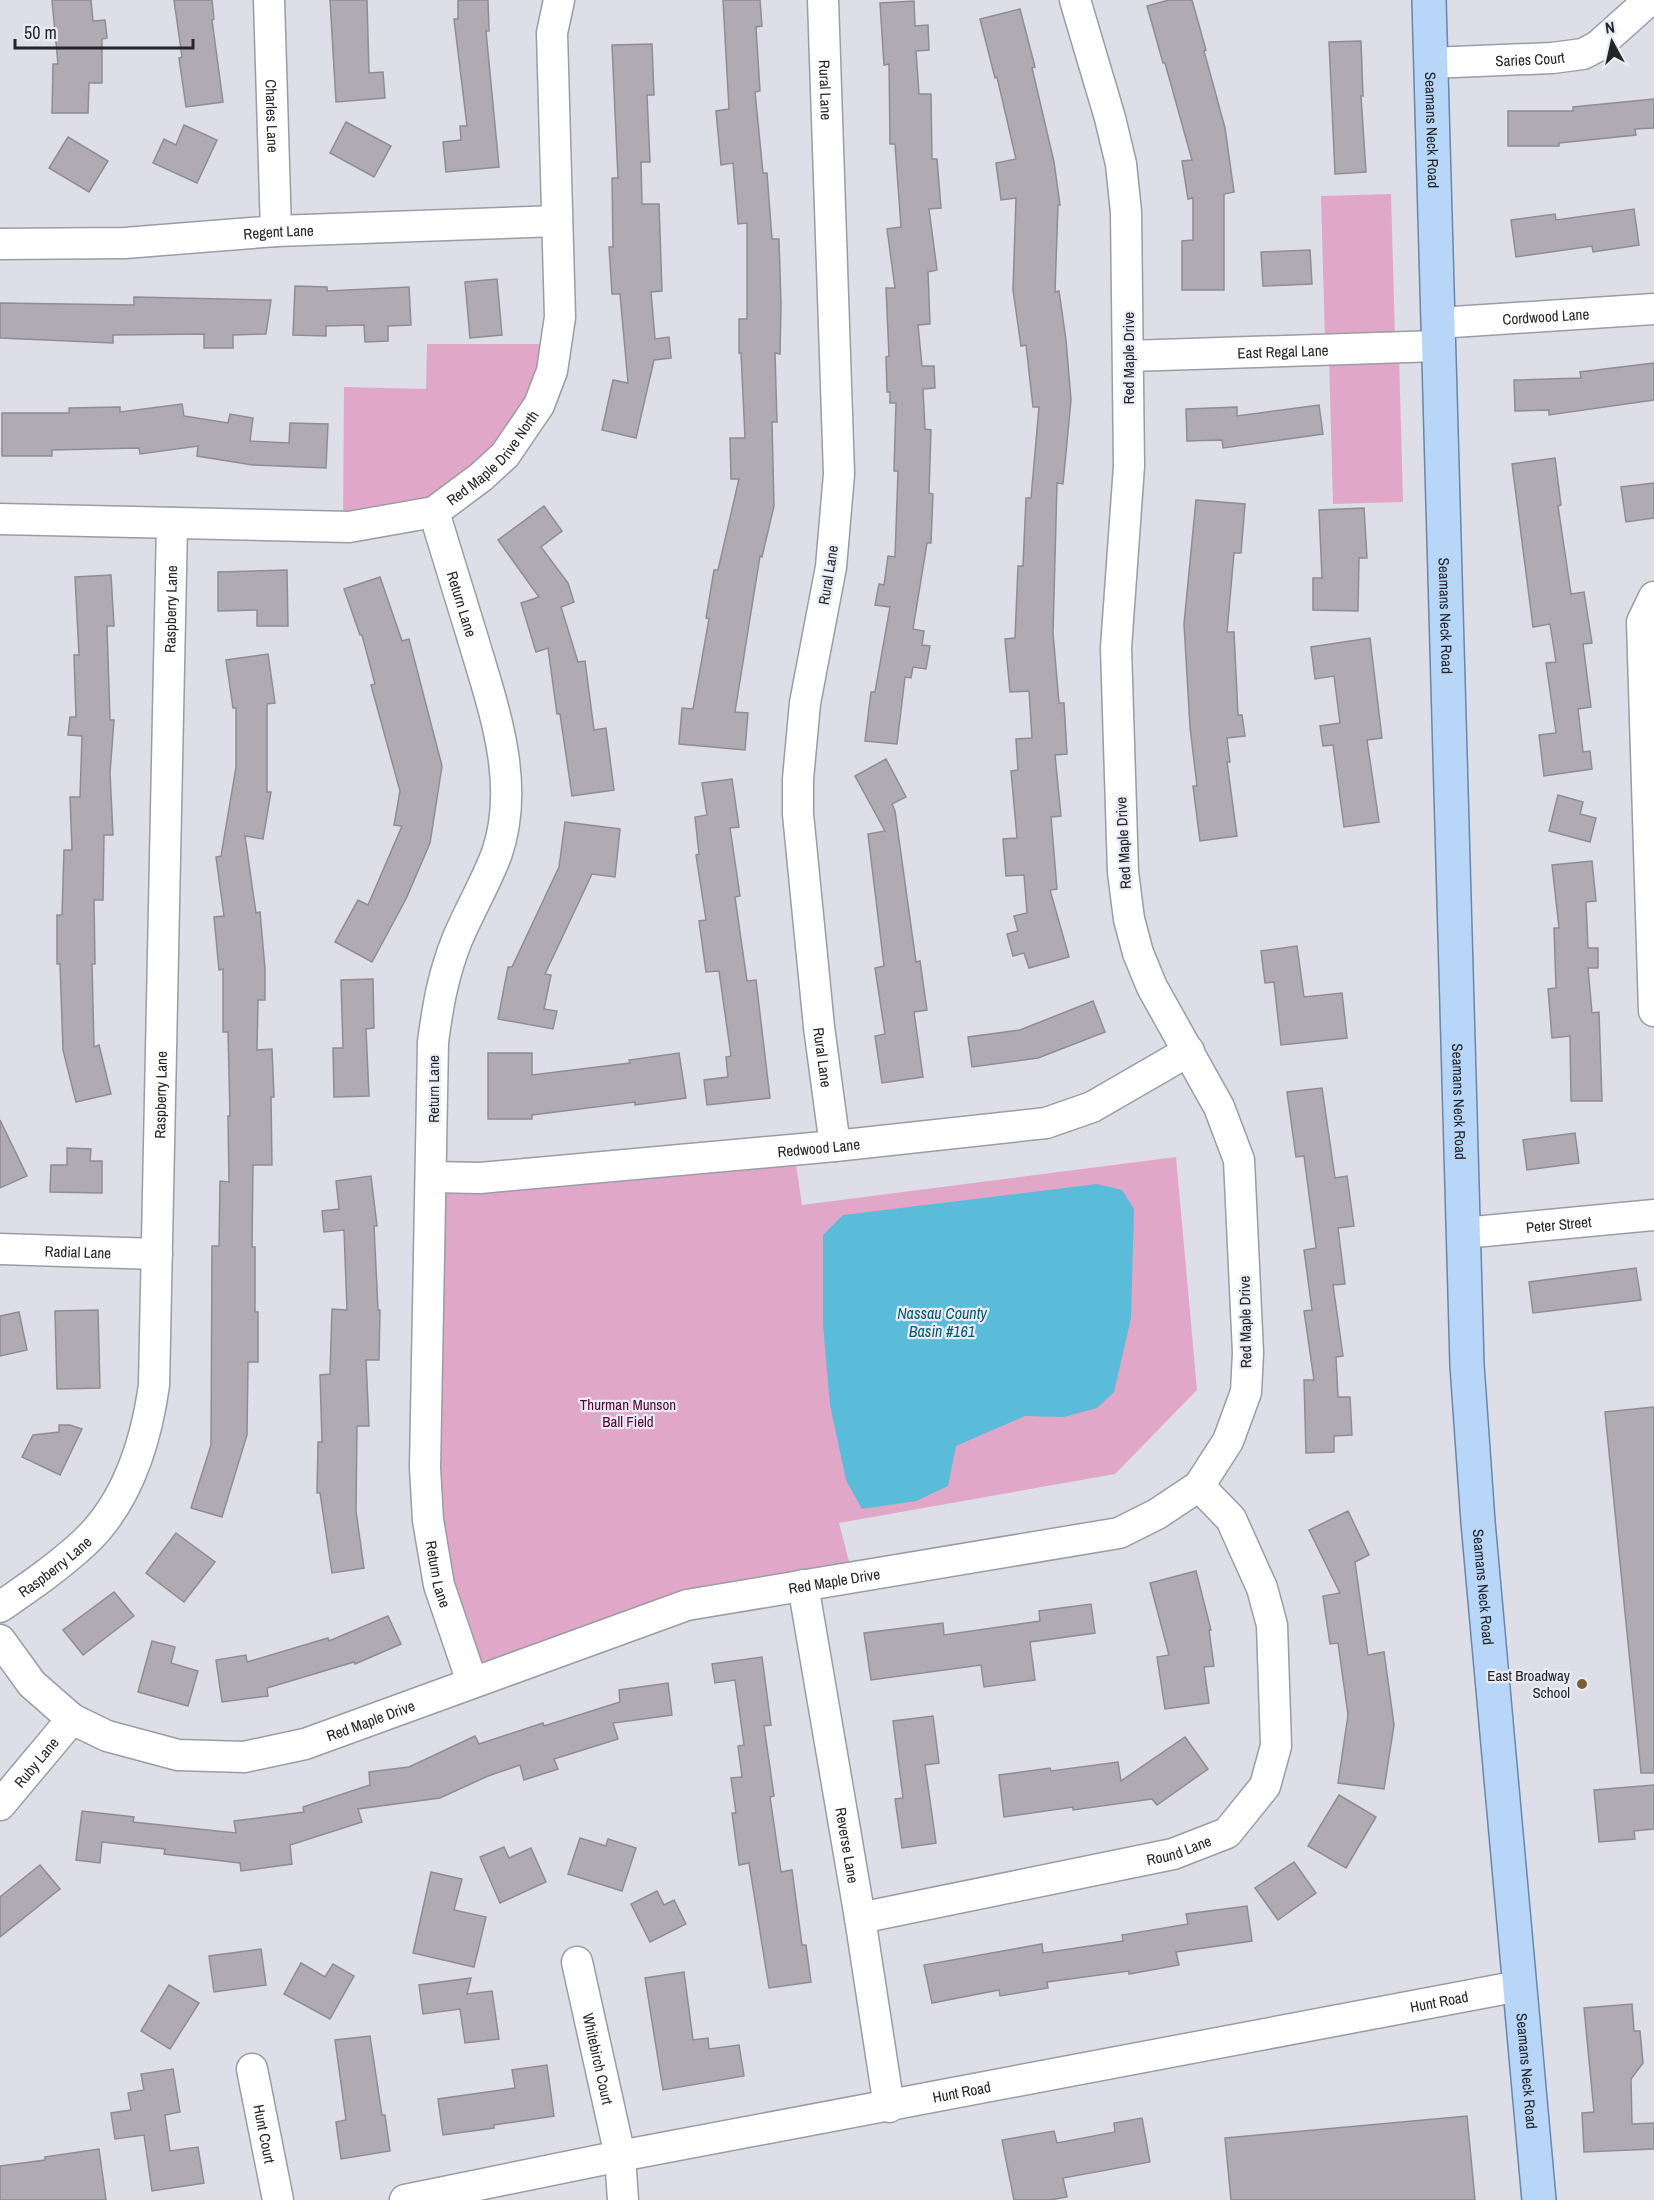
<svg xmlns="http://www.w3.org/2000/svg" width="1654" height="2200" font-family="'Archivo Narrow',sans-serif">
  <rect width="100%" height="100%" fill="#dddee7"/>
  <g fill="#e1a7c9">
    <polygon points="1391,194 1395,339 1325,342 1321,196"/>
    <polygon points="427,344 553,344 535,404 430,509 343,521 344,387 426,389"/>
    <polygon points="1399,355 1403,502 1333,504 1329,357"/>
    <polygon points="794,1151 802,1205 1176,1157 1197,1390 1115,1474 839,1523 852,1573 475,1676 434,1522 436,1182"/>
  </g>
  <polygon fill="#5abcd8" points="1097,1184 1122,1190 1134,1209 1131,1318 1114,1392 1097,1408 1064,1417 1025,1416 956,1446 948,1486 916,1501 862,1509 846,1480 830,1405 823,1325 823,1235 843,1215"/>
  <g fill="#b0abb3" stroke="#908c93" stroke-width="1.5">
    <polygon points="52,0 91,0 93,21 105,20 107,38 102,39 102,83 89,83 88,113 52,113 53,64 58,64"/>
    <polygon points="174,0 212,0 214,19 212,20 223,102 186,107 179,58 182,57"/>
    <polygon points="330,0 367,0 369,73 383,72 385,98 336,102"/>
    <polygon points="458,0 488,0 489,31 486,31 499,167 446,172 443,142 461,140 460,126 467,126 454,19 458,19"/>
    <polygon points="723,0 760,0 762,26 756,27 760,91 755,92 763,173 767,173 772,239 779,239 781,305 780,354 775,353 777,422 772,422 774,506 762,557 760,556 735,712 748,713 745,750 679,744 682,708 693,709 709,619 706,618 714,570 718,570 739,479 731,479 730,438 745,438 741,353 739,353 739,319 747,319 747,223 738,224 733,163 721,165 716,111 729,109"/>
    <polygon points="1169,0 1192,0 1206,50 1204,51 1225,128 1234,192 1224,194 1224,290 1182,290 1182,241 1193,240 1193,198 1188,199 1182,161 1192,160 1165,63 1163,63 1147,6"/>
    <polygon points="914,1 915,26 928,25 929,50 916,51 919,94 931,94 932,159 937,159 941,208 929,209 937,270 928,272 930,324 918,325 922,366 934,366 935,388 923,389 925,429 931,430 929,493 933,494 931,543 927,543 913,629 924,631 922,645 930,646 926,669 913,667 911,678 905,677 897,744 865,741 871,692 875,692 890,607 875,605 879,584 884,585 888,556 895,557 898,471 894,471 896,403 890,403 890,392 887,392 886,357 889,356 886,288 895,288 887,229 901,227 895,144 890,144 889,64 884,65 880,3"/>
    <polygon points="1020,9 1035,67 1032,68 1054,162 1060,205 1058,205 1055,292 1059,291 1066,340 1071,400 1063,484 1057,483 1053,633 1059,703 1064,703 1067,754 1055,755 1061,816 1051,817 1057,889 1050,890 1069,957 1029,968 1024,953 1013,956 1007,934 1018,931 1014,916 1027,913 1024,875 1006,876 1003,839 1017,838 1011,771 1018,770 1016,739 1032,738 1029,691 1010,692 1005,639 1015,638 1018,566 1023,566 1026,498 1031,498 1039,407 1033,407 1026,345 1021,346 1013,290 1016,198 1001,200 996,163 1016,159 997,77 995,78 980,19"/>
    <polygon points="1361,41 1363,96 1361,96 1366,172 1335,174 1329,42"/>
    <polygon points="652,44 654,95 647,95 650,162 641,162 642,204 659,204 662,291 651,292 655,339 669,337 671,358 654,360 636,438 602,430 613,380 628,383 620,294 612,294 609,247 613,247 612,178 618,178 612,45"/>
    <polygon points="1654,99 1654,128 1635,129 1636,135 1559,143 1559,146 1508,146 1508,111 1573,111 1573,107"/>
    <polygon points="346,122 391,146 374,177 330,153"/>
    <polygon points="184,125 217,140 197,183 153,163 164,139 176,145"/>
    <polygon points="68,137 108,161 89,192 49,168"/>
    <polygon points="1634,209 1639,245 1593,252 1592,246 1516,257 1511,220 1555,214 1556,220"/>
    <polygon points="1310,250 1312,284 1263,286 1261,252"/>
    <polygon points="497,279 502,335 470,338 465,282"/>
    <polygon points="295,286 327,287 327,291 409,287 411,325 388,326 388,341 365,342 364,325 326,326 326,336 293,335"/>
    <polygon points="134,297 271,300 266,334 233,335 233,348 204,348 204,334 113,335 113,343 0,338 0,303 134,305"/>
    <polygon points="1654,363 1654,400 1549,415 1549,410 1515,411 1514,380 1581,378 1580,372"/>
    <polygon points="182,404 184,416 228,423 230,414 253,418 250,441 289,443 290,423 328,424 326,468 253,465 197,456 198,446 140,454 139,448 52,450 52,456 2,456 2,413 69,413 69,408 120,407 120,412"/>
    <polygon points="1319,405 1323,434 1223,448 1222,440 1187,441 1186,409 1237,407 1237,416"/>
    <polygon points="1555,458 1561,505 1558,506 1571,594 1584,592 1592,643 1583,644 1591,707 1578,709 1583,752 1590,751 1592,769 1544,776 1539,735 1556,733 1546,663 1556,662 1550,624 1533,627 1512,464"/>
    <polygon points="1654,483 1654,518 1626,522 1621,487"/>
    <polygon points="1196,500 1245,504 1241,553 1234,553 1227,632 1234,632 1238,715 1242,715 1245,736 1227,738 1230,762 1227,762 1237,836 1200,841 1193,786 1197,786 1190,727 1184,624"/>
    <polygon points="544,506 562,531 541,547 568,583 574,602 561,607 578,662 585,661 594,730 606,728 614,790 572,796 560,714 557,714 548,648 536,652 521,603 539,597 498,540"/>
    <polygon points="1364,508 1367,558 1359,558 1358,611 1313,610 1313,578 1322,578 1319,510"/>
    <polygon points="287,570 288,626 257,626 257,610 218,611 218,572"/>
    <polygon points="111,575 114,626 107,626 110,720 114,720 110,773 113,835 104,835 103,900 94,900 95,964 92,964 94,1047 99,1045 111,1094 76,1102 63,1050 60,964 57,964 57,915 62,915 64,850 72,850 70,797 80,797 82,736 68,735 70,717 76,717 74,655 79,655 75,577"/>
    <polygon points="380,577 402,641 409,639 442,766 430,843 406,899 372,962 335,942 358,900 368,905 402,826 394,825 400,791 371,685 375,684 362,635 360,635 344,589"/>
    <polygon points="1370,638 1382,738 1367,740 1379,822 1344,827 1333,745 1323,746 1320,726 1340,723 1334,676 1315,679 1311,647"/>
    <polygon points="268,654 275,703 267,704 267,792 271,792 263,839 245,836 256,913 260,912 265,969 265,1000 258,1000 257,1050 272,1049 274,1097 271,1097 272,1165 253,1165 252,1247 255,1247 255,1312 258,1312 258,1362 248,1362 247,1435 222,1517 191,1508 211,1445 212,1246 219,1246 220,1181 229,1182 228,1116 230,1116 228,1032 223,1032 223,969 219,970 214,917 224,916 216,857 221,856 236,767 236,708 233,708 226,660"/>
    <polygon points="886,759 906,797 892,804 895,811 916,962 920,961 927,1010 914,1012 923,1077 882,1083 875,1036 885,1034 875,968 884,966 868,834 885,831 855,776"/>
    <polygon points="732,779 739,827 730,828 740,896 735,897 747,981 756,980 770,1098 707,1105 704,1080 728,1077 726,1057 731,1056 719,971 706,972 699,921 706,920 696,855 699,854 695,817 707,815 702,783"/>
    <polygon points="1558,795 1583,802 1580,814 1596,818 1590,842 1549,831"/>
    <polygon points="565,822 620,829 615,877 592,874 545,974 551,975 544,1009 557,1011 553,1029 498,1019 508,967 512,967 559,867"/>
    <polygon points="1592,861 1596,901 1586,902 1588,948 1598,948 1598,968 1588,968 1592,1013 1599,1012 1602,1101 1571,1101 1570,1036 1552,1038 1548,989 1556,988 1554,928 1559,928 1552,865"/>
    <polygon points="1297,946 1304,997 1342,993 1347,1038 1281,1045 1274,982 1265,983 1261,951"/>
    <polygon points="373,979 374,1028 366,1029 369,1096 334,1097 333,1048 343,1048 341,980"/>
    <polygon points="1093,1001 1105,1032 1038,1058 972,1067 968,1037 1020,1030"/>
    <polygon points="488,1053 532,1053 532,1075 630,1063 629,1060 679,1053 686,1098 635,1105 635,1102 532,1115 532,1119 488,1119"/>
    <polygon points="1322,1088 1335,1178 1347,1176 1354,1226 1338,1228 1345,1284 1333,1285 1343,1356 1336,1357 1338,1397 1350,1397 1352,1435 1334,1436 1334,1452 1306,1453 1304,1380 1314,1380 1304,1311 1312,1310 1304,1250 1316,1248 1304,1156 1296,1157 1287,1092"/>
    <polygon points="0,1120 27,1176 0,1188"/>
    <polygon points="1575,1133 1579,1163 1527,1170 1523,1140"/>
    <polygon points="67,1148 91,1149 90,1161 102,1161 102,1193 50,1192 51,1165 67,1165"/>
    <polygon points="371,1176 377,1226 374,1226 378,1310 380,1310 379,1360 366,1360 369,1426 357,1426 356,1511 364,1568 332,1573 320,1493 317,1493 318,1442 322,1442 320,1375 330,1374 332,1309 347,1310 344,1230 324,1232 322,1211 339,1209 336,1181"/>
    <polygon points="1636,1268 1641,1300 1533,1313 1529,1282"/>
    <polygon points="98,1310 100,1388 57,1389 55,1311"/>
    <polygon points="19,1312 27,1350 0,1356 0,1316"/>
    <polygon points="1654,1407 1654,1773 1641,1773 1605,1412"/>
    <polygon points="59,1425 70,1425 82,1429 60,1475 22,1457 33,1435 59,1432"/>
    <polygon points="1348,1511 1369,1555 1355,1562 1368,1655 1384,1652 1394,1725 1384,1789 1338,1783 1348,1715 1338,1643 1330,1644 1323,1596 1340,1593 1309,1530"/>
    <polygon points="176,1533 215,1562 184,1602 146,1573"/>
    <polygon points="1196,1571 1211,1630 1209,1630 1214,1666 1204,1667 1209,1703 1165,1709 1157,1657 1169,1655 1150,1583"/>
    <polygon points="114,1592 134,1616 83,1655 63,1630"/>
    <polygon points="1091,1604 1095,1633 1030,1642 1035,1680 984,1687 981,1665 871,1680 864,1633 943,1623 944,1635 1040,1621 1039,1611"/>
    <polygon points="388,1616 401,1644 355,1664 354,1662 267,1688 268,1696 222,1702 216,1660 246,1655 247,1662 328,1638 329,1641"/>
    <polygon points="152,1641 175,1647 171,1663 198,1671 188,1706 138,1692"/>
    <polygon points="762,1657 771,1725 764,1726 774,1796 770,1797 781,1872 792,1870 802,1945 806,1945 811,1982 769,1988 749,1863 739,1865 732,1813 736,1813 731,1778 742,1777 738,1746 744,1745 735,1680 715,1683 712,1664"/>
    <polygon points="668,1683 672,1715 613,1723 618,1739 554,1759 558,1769 524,1780 520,1765 488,1776 440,1798 358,1809 362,1822 290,1845 292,1864 241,1871 240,1863 164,1854 165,1849 102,1842 100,1863 76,1860 82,1811 134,1817 133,1822 236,1833 234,1821 304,1812 303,1807 370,1785 369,1772 409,1767 475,1736 479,1744 543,1723 544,1726 620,1702 619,1690"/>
    <polygon points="933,1716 939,1763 925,1765 936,1843 902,1848 895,1799 903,1798 893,1721"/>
    <polygon points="1185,1737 1208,1769 1157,1805 1152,1799 1073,1810 1073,1807 1004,1817 999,1775 1050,1768 1051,1771 1118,1762 1121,1781"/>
    <polygon points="1654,1785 1654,1829 1634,1831 1635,1839 1599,1842 1594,1790"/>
    <polygon points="1339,1795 1376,1817 1346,1868 1308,1846"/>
    <polygon points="580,1838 606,1846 608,1839 636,1848 622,1891 568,1874"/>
    <polygon points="504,1847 509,1858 531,1848 546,1882 500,1903 480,1857"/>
    <polygon points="1294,1862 1316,1893 1278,1920 1255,1888"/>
    <polygon points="40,1865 60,1889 0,1937 0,1897"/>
    <polygon points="431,1872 462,1879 454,1910 486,1917 474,1967 413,1953"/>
    <polygon points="657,1891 664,1905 674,1900 686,1924 650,1942 631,1904"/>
    <polygon points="1247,1906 1252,1941 1176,1952 1179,1965 1129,1974 1129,1971 1047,1982 1048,1988 1000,1996 999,1990 932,2003 924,1965 1042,1944 1043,1953 1123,1941 1122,1935 1188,1924 1186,1914"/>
    <polygon points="261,1949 266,1985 214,1992 209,1956"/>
    <polygon points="301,1963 325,1977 333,1964 354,1976 330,2019 284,1994"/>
    <polygon points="684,1972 693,2040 708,2038 709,2049 739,2045 744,2076 663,2090 645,1978"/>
    <polygon points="471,1978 467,1994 492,1991 499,2039 465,2043 460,2009 423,2014 419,1985"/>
    <polygon points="169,1985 199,2003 170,2049 141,2031"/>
    <polygon points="1632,2004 1634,2031 1640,2031 1643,2063 1631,2079 1632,2124 1654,2123 1654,2149 1584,2152 1582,2113 1594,2112 1584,2008"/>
    <polygon points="370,2036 382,2115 385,2115 390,2151 341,2159 336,2122 346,2120 335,2040"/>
    <polygon points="547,2065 554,2116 494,2125 494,2128 443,2135 438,2099 515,2088 512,2070"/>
    <polygon points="173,2069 180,2112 165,2115 170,2151 198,2147 204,2183 152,2191 144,2135 115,2139 111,2113 131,2110 128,2093 144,2090 141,2074"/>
    <polygon points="1467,2116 1475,2200 1231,2200 1225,2138"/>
    <polygon points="1142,2118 1150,2162 1063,2178 1067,2197 1050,2200 1014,2200 1002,2140 1054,2131 1057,2143 1115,2132 1114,2123"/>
    <polygon points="99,2149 106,2200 0,2200 0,2166 45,2160 45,2157"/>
  </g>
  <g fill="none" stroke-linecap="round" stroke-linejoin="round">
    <defs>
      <g id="minor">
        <path id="s1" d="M269 0 276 231"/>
        <path id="s2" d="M823 0 839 474 831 567 805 703 798 779V814L819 1027 835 1146"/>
        <path id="s3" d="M1430 63 1552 58 1583 54 1598 46 1646 3"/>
        <path id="s4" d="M0 244 125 243 276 231 557 221"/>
        <path id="s5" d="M1438 323 1654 309"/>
        <path id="s6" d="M1129 356 1438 346"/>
        <path id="s7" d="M434 512C447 554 460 597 473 639 493 707 521 782 497 853 486 883 469 911 457 940 443 975 438 1005 433 1042L425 1468 428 1520 439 1585 472 1682"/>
        <path id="s8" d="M0 519 349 527 434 512 481 477 505 455 539 405 552 371 560 317 552 33 559 0"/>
        <polyline points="1654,597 1642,622 1654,1011"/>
        <path id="s9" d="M432 1177 480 1178 835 1146 1046 1123 1092 1107 1189 1051"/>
        <path id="s10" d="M1463 1233 1654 1215"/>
        <path id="s11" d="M0 1249 157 1254"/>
        <path id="s12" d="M803 1585 860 1918 889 2107"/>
        <path id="s13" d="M0 1607C29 1587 58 1567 84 1543 127 1503 146 1442 154 1385L172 523"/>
        <path id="s14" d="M0 1640 32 1684 72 1719 107 1736 178 1755 244 1757 305 1744 687 1605 1119 1533 1157 1514 1199 1486 1228 1441 1246 1392 1248 1353 1239 1160 1219 1107 1152 987 1138 953 1129 919 1123 872 1116 648 1129 466 1126 212 1121 164 1110 118 1075 0"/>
        <path id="s15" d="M0 1805 72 1719"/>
        <path id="s16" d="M860 1918 1173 1854 1227 1833 1265 1786 1276 1746 1272 1625 1262 1588 1231 1519 1199 1486"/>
        <path id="s17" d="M577 1962 620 2156 623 2200"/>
        <path id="s18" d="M252 2069 278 2200"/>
        <path id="s19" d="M405 2200 620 2156 1519 1986"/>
      </g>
      <g id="major">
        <path id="s20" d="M1429 0 1467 1365 1478 1522 1539 2200"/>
      </g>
    </defs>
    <use href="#minor" stroke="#9b9ca5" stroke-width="33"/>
    <use href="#major" stroke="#6688ac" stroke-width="36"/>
    <use href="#minor" stroke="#fff" stroke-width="30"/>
    <use href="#major" stroke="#b8d7f8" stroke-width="33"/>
  </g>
  <circle fill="#7b5e31" stroke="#eaebf4" stroke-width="2" cx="1582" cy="1684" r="6"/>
  <g text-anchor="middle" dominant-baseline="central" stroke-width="4.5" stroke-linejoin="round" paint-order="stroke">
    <g font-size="15" fill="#242528" stroke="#eaebf4">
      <text stroke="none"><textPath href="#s3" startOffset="100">Saries Court</textPath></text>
      <text stroke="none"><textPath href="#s2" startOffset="90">Rural Lane</textPath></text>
      <text stroke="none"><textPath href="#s1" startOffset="116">Charles Lane</textPath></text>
      <text stroke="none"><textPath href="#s20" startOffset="130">Seamans Neck Road</textPath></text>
      <text stroke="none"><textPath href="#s4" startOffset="279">Regent Lane</textPath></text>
      <text stroke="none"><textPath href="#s5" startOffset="108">Cordwood Lane</textPath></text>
      <text stroke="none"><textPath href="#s6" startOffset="154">East Regal Lane</textPath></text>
      <text transform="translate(1128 358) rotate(-90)">Red Maple Drive</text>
      <text stroke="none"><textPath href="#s8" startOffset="516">Red Maple Drive North</textPath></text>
      <text transform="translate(828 575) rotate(-81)">Rural Lane</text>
      <text stroke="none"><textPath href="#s7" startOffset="96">Return Lane</textPath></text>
      <text stroke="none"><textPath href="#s13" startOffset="1058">Raspberry Lane</textPath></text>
      <text stroke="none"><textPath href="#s20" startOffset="616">Seamans Neck Road</textPath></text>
      <text transform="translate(1123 843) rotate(-93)">Red Maple Drive</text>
      <text stroke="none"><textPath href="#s2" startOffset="1062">Rural Lane</textPath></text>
      <text transform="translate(433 1089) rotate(-90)">Return Lane</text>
      <text stroke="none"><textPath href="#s13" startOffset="572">Raspberry Lane</textPath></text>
      <text stroke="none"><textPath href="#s20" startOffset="1102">Seamans Neck Road</textPath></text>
      <text stroke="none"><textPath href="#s9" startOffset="388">Redwood Lane</textPath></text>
      <text stroke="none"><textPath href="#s10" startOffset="96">Peter Street</textPath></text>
      <text stroke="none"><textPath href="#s11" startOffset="78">Radial Lane</textPath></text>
      <text transform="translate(1245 1322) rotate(-91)">Red Maple Drive</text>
      <text stroke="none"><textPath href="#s13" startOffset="68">Raspberry Lane</textPath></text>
      <text stroke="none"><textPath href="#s7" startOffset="1086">Return Lane</textPath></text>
      <text stroke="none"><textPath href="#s14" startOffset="904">Red Maple Drive</textPath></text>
      <text stroke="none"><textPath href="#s20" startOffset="1588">Seamans Neck Road</textPath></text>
      <text stroke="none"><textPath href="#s14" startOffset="418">Red Maple Drive</textPath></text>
      <text stroke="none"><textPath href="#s15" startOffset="56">Ruby Lane</textPath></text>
      <text stroke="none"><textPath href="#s12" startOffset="264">Reverse Lane</textPath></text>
      <text stroke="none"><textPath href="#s16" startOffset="326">Round Lane</textPath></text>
      <text stroke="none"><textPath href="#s19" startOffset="1053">Hunt Road</textPath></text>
      <text stroke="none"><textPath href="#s17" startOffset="99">Whitebirch Court</textPath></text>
      <text stroke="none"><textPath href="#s20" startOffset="2074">Seamans Neck Road</textPath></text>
      <text stroke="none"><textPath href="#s19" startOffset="567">Hunt Road</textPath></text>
      <text stroke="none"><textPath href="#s18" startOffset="66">Hunt Court</textPath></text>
    </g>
    <g font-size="15" fill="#53003d" stroke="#eaebf4">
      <text x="628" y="1404">Thurman Munson<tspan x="628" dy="17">Ball Field</tspan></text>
    </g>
    <g font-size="15" fill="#242528" stroke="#eaebf4" text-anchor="end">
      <text x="1570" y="1675">East Broadway<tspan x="1570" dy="17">School</tspan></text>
    </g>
    <g font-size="16" font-style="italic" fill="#00596c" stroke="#eaebf4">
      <text x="942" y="1313">Nassau County<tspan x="942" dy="18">Basin #161</tspan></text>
    </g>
  </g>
  <g transform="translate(1612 42) rotate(352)" stroke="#eaebf4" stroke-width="4.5" paint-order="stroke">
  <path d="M0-4.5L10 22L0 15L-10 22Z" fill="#242528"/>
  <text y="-9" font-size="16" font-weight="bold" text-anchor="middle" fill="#242528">N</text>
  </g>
  <path d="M15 39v9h178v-9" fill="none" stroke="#242528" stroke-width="3"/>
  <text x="24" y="39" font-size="18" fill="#242528" stroke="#eaebf4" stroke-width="4.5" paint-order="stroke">50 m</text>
</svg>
